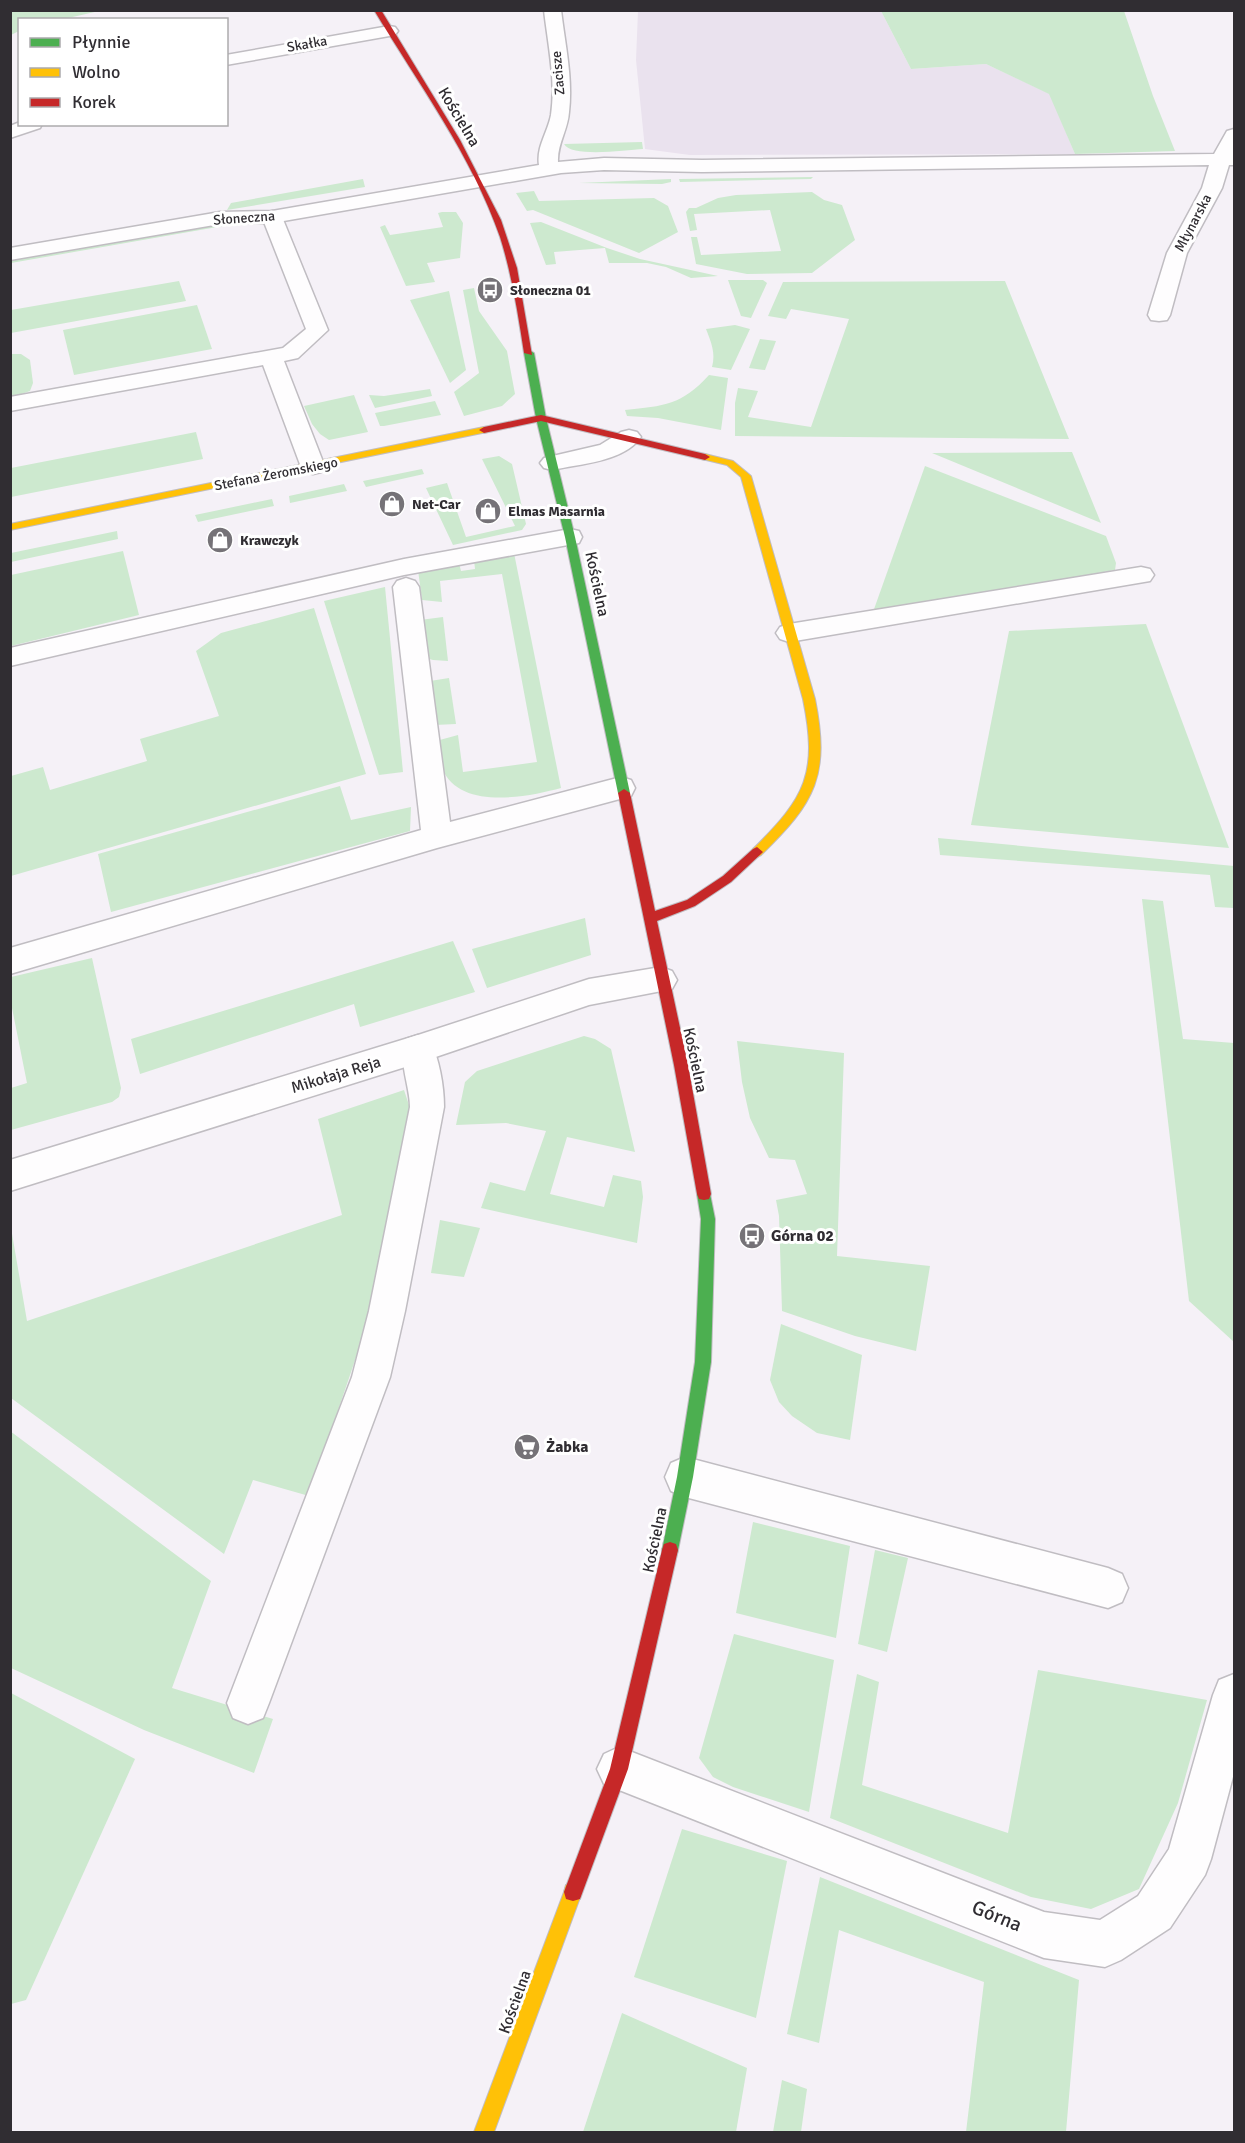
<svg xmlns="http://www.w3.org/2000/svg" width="1245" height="2143" font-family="Signika,sans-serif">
  <rect width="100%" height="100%" fill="#f5f1f7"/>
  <polygon fill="#eae2ee" points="638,11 881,11 911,69 986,64 1050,94 1075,154 690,155 645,149 636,60"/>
  <g fill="#cde9cf">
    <polygon points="11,10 99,10 99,11 64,19 20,20 19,31 11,35"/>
    <polygon points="881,11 1124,11 1153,96 1175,151 1075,154 1049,94 986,64 911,69"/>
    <path d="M642 142 643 149C626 150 572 158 564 144Z"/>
    <polygon points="813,177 811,179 680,182 679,179"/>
    <polygon points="363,179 365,187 227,210 231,203"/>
    <polygon points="671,179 671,182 662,184 579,183"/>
    <polygon points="534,191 539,201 654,198 668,206 678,232 639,253 533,210 527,211 516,193"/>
    <polygon points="812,192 824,200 842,205 855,240 812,273 747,274 696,264 691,237 697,237 701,255 781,251 770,210 694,214 697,230 690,231 686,212 689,208 696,208 718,198 736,195"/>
    <polygon points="442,212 456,212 463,223 460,258 427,263 435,282 406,286 380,227 385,225 390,235 443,227 438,213"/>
    <polygon points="541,222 607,248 640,259 718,276 691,278 666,267 647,263 609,263 605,248 554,252 556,264 546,265 530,223"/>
    <polygon points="209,225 223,226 11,263 11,258"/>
    <polygon points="728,280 763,280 767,283 751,318 741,316"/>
    <polygon points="179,281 186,301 11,333 11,310"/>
    <polygon points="1005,281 1069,439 735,436 735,403 738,388 758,391 748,417 811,427 849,319 791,309 786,319 768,316 783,282"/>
    <polygon points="474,288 479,311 507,351 515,394 502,406 464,416 454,392 479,373 463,290"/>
    <polygon points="449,291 466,370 450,383 410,300"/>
    <polygon points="197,305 212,349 74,375 63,330"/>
    <path d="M735 325 750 329 731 370 712 367C716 353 711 342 706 329Z"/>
    <polygon points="760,339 776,341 765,370 749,368"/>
    <polygon points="10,354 21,354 30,360 33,383 30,391 10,398"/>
    <path d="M709 375 728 378 721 430 658 418 627 416 625 410C664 406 682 405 709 375Z"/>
    <polygon points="430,389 432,396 375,408 369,395 384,396"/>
    <polygon points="354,395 368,432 329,440 320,434 312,424 304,406"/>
    <polygon points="435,401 441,415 384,426 380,426 375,413"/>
    <polygon points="196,432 203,459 11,497 11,468"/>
    <polygon points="1072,452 1101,523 932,453"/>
    <polygon points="499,456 512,464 526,524 522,530 453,545 426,488 447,483 466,537 515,526 482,459"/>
    <polygon points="925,466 1106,536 1116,563 1115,570 873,612"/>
    <polygon points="422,469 424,474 366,487 363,481"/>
    <polygon points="344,484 347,491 290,503 289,496"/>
    <polygon points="272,499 274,506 198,522 195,515"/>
    <polygon points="117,531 118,539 11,562 11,553"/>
    <polygon points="123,551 139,615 11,646 11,575"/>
    <path d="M514 553 561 788C528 797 459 811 442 768 439 760 438 749 436 741L458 735 463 772 537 762 502 574 440 581 442 602 422 600 418 570 459 563 461 571 475 569 474 560Z"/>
    <polygon points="385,587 403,772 379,775 324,601"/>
    <polygon points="314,608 366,774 11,876 11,776 43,767 50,790 147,761 140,739 219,716 196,651 221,633"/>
    <polygon points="443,617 448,661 433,660 426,658 420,620"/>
    <polygon points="1146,624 1229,848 971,825 1009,631"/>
    <polygon points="449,678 456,724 435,725 430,681"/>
    <polygon points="340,786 351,820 411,807 410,831 111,912 98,854"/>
    <polygon points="938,838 1234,866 1234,908 1215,907 1210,875 940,855"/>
    <polygon points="1142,899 1163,901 1183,1039 1234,1043 1234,1342 1189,1301"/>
    <polygon points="585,918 591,955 487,988 472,949"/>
    <polygon points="453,941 475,992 360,1027 354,1004 140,1074 131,1039"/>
    <polygon points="92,958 121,1088 119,1097 112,1102 11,1130 11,1088 27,1083 11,1003 11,977"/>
    <polygon points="584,1036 595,1039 611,1049 635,1152 567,1137 550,1194 604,1207 613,1175 641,1181 643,1197 637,1243 481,1208 490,1182 525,1191 546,1131 506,1123 456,1125 465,1082 477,1071"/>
    <polygon points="737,1041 844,1053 837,1256 930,1266 916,1351 855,1336 782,1311 779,1216 776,1200 807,1194 795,1160 769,1158 750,1118 742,1082"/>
    <polygon points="404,1090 411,1111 369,1319 309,1496 253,1480 224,1554 11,1398 10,1222 27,1321 342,1215 318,1119"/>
    <polygon points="440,1220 480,1228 464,1277 431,1273"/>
    <polygon points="781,1324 862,1355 850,1440 817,1433 792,1416 779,1402 770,1380"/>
    <polygon points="10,1431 211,1581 172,1688 273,1719 254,1773 144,1730 11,1668"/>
    <polygon points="753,1522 850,1546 836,1638 736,1613"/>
    <polygon points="875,1550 908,1558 887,1652 858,1644"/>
    <polygon points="734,1634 834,1660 809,1812 733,1787 713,1777 699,1758"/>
    <polygon points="1038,1670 1207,1700 1178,1803 1139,1889 1091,1909 1031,1897 830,1818 857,1674 879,1682 862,1785 1008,1833"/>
    <polygon points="11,1693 135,1759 26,2000 11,2004"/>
    <polygon points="682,1829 787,1861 756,2018 634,1977"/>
    <polygon points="820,1877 1079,1980 1066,2132 966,2132 984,1982 839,1930 819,2043 787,2034"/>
    <polygon points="622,2013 747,2068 736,2132 583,2132"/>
    <polygon points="782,2080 807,2089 801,2132 773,2132"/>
  </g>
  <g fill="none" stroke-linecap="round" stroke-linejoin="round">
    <defs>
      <g id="lane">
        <polygon points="272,211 279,213 282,217 328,330 298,358 284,361 325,467 321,472 313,474 305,472 301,467 263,365 10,411 10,397 283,348 306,329 262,217 265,213"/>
        <path d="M629 430 637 432 641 437C624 462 579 464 552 470L544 468 540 463 544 458 600 445 621 432Z"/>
        <polygon points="570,529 579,531 582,537 579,543 404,575 10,666 10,648 404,559"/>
        <polygon points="1141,567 1150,569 1154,575 1150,581 789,642 780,639 776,633 780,627 789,624"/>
        <polygon points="406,578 415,581 419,587 450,822 621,777 631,780 635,788 631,796 437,848 10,974 10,948 421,830 393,587 397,581"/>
        <path d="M418 1035 430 1039C439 1059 444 1085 444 1107L405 1311 390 1377 269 1703 263 1718 248 1724 233 1718 227 1703 352 1377 369 1311 410 1107C410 1086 397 1058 406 1039Z"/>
        <polygon points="685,1457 1108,1568 1122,1574 1128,1588 1122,1602 1108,1608 685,1497 671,1491 665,1477 671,1463"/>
      </g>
      <g id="street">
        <path d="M544 10H561C565 44 573 78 569 112 568 130 557 144 558 162L604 158 702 160 1214 154 1227 131 1234 129V165H1229L1222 188 1187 253 1170 315 1167 320 1159 321 1151 320 1148 315 1167 253 1202 188 1209 165 702 172 604 170 561 173 272 223 220 224 10 260V248L220 212 272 211 539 165C536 147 548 132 551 115 556 80 548 45 544 10Z"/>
        <polygon points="389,26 395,27 398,31 395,35 226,65 226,55"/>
        <polygon points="20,122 20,124 42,124 40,128 10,138 10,126"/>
        <polygon points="661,967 672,971 677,980 672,989 589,1005 418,1063 10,1191 10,1160 418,1035 589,979"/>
        <polygon points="1234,1674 1234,1773 1211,1859 1205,1875 1170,1928 1121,1960 1105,1967 1044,1958 604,1784 597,1769 604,1754 619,1747 1044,1912 1100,1920 1138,1896 1169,1849 1213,1695 1219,1680"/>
      </g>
      <g id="fast">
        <polygon points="529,350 534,353 546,418 575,537 630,793 624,797 618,793 565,537 536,418 524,353"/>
        <polygon points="704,1188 709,1189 715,1219 711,1362 693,1477 678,1550 676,1556 670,1558 664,1556 662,1550 677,1477 695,1362 701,1219 697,1194 699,1189"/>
      </g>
      <g id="slow">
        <polygon points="484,427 487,428 487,432 10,530 10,524"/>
        <path d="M705 454 733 461 751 476 815 699C830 775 816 802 761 855L757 857 751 852 753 849C806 797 818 773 803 699L741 477 727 465 702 459 700 457Z"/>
        <polygon points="573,1883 580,1885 582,1892 494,2132 474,2132 564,1892 566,1885"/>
      </g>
      <g id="jam">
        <path d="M374 10H381L460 140 501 220 517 268 532 355 524 353C518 314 512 275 500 237 472 156 418 83 374 10Z"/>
        <polygon points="541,415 705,454 710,457 705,460 541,421 484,433 479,430 484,427"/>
        <polygon points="624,789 630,793 655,911 687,900 723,876 753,849 757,847 763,852 731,882 695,906 657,921 688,1065 711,1194 709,1199 704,1200 699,1199 697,1194 674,1065 618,793"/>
        <polygon points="670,1542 676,1544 678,1550 628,1769 580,1899 573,1901 566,1899 564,1892 610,1769 662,1550 664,1544"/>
      </g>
    </defs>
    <use href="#lane" stroke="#c0bdc2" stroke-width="3"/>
    <use href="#street" stroke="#c0bdc2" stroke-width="3"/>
    <use href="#fast" stroke="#c0bdc2" stroke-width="2"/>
    <use href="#slow" stroke="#c0bdc2" stroke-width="2"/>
    <use href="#jam" stroke="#c0bdc2" stroke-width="2"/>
    <use href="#lane" fill="#fefdfe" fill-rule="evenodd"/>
    <use href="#street" fill="#fefdfe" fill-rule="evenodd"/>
    <use href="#fast" fill="#4caf50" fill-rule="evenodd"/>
    <use href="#slow" fill="#ffc107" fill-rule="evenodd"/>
    <use href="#jam" fill="#c62828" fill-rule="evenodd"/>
  </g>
  <defs>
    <symbol id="bus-disc" viewBox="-11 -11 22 22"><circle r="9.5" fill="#757277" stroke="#fff"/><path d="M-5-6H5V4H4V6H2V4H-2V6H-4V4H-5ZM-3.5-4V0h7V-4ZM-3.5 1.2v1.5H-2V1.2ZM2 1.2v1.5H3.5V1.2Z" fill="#fff"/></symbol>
    <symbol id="shop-disc" viewBox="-11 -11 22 22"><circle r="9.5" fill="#757277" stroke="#fff"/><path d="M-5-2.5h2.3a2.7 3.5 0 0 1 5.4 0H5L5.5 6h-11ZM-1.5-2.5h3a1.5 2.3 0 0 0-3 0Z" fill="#fff"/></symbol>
    <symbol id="supermarket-disc" viewBox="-11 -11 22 22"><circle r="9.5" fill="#757277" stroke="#fff"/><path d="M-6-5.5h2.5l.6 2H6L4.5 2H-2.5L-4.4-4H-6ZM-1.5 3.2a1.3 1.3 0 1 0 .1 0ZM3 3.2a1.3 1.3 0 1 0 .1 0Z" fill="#fff"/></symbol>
  </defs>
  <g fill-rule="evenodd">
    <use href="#bus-disc" x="475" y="275" width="30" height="30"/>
    <use href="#shop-disc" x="377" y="489" width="30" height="30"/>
    <use href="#shop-disc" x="473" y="496" width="30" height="30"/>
    <use href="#shop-disc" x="205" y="525" width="30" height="30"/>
    <use href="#bus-disc" x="737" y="1221" width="30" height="30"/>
    <use href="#supermarket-disc" x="512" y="1432" width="30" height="30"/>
  </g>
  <g text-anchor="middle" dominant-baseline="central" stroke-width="6" stroke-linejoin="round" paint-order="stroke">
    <g font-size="14" fill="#302d32" stroke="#fff">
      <text transform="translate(307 44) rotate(-10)">Skałka</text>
      <text transform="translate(558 73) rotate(-95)">Zacisze</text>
      <text transform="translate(244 218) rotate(-4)">Słoneczna</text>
      <text transform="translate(1193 223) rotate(-62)">Młynarska</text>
      <text transform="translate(276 474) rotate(-11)">Stefana Żeromskiego</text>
    </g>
    <g font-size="14" font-weight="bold" fill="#302d32" stroke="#fff" text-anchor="start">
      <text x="510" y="290">Słoneczna 01</text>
      <text x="412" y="504">Net-Car</text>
      <text x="508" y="511">Elmas Masarnia</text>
      <text x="240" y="540">Krawczyk</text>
    </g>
    <g font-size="16" fill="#302d32" stroke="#fff">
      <text transform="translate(459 117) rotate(59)">Kościelna</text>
      <text transform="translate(597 584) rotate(78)">Kościelna</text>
      <text transform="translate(695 1060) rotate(78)">Kościelna</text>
      <text transform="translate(336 1075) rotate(-17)">Mikołaja Reja</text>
      <text transform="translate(655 1540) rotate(-78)">Kościelna</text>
      <text transform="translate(515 2002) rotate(-70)">Kościelna</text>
    </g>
    <g font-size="16" font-weight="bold" fill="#302d32" stroke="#fff" text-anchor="start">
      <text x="771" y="1236">Górna 02</text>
      <text x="546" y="1447">Żabka</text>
    </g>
    <g font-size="20" fill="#302d32" stroke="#fff">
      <text transform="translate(997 1916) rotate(22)">Górna</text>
    </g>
  </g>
  <rect width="1245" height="2143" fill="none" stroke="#302d32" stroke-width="24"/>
  <rect x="18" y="18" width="210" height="108" fill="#ffffff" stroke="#acabad" stroke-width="1.5"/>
  <rect x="30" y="38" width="30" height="9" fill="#4caf50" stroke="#acabad" stroke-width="1.5"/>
  <text x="72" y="48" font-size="18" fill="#302d32">Płynnie</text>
  <rect x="30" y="68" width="30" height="9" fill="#ffc107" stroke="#acabad" stroke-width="1.5"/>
  <text x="72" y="78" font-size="18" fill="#302d32">Wolno</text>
  <rect x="30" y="98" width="30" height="9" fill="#c62828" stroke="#acabad" stroke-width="1.5"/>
  <text x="72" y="108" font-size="18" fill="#302d32">Korek</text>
</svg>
